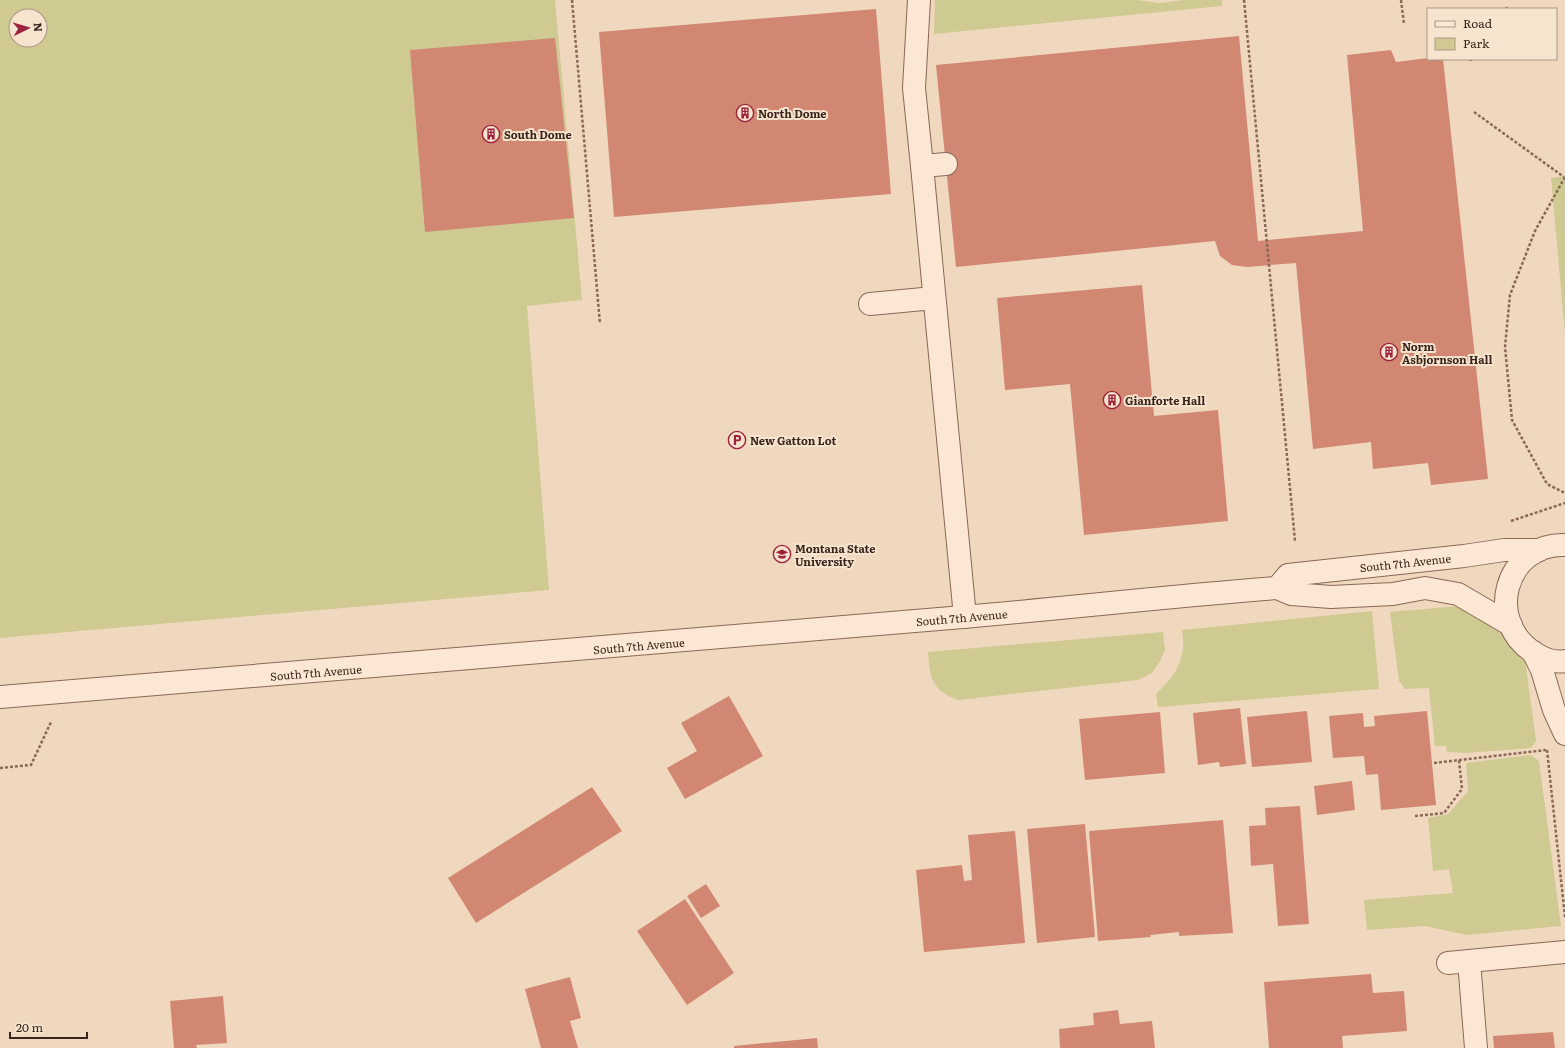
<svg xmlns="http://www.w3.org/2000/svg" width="1565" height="1048" font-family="Literata,serif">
  <rect width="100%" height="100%" fill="#f0d8bf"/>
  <g fill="#cfca92" fill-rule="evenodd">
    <path d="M0 0H555L582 300 527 306 549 590 0 638ZM16 16H40V40H16Z"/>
    <polygon points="935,0 1137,0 1160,3 1184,0 1222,0 1222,6 934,34"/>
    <polygon points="1565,176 1565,334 1551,178"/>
    <polygon points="1517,601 1536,741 1531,748 1466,753 1447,752 1446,746 1435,746 1429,688 1405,689 1399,681 1390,612"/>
    <path d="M1372 611 1379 689 1158 707 1156 694C1176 676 1187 658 1182 630Z"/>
    <path d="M1163 632 1165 650 1160 661 1152 673 1138 680 958 700C931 690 930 678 928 652Z"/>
    <polygon points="1531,755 1539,761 1561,926 1467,935 1425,926 1367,930 1364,900 1453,893 1449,869 1433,871 1428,818 1448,814 1468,791 1466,763"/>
  </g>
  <g fill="#d18772">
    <polygon points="876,9 891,194 614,217 599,32"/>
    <polygon points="1239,36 1258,241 1363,231 1347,55 1391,50 1396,62 1428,58 1443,59 1488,479 1431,485 1428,463 1373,469 1371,442 1313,449 1296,263 1247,267 1232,265 1220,256 1215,241 956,267 936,65"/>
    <polygon points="555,38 574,218 425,232 410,50"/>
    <polygon points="1142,285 1154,416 1218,410 1228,521 1084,535 1070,384 1005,390 997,298"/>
    <polygon points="729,696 763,756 685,799 667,768 697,751 681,723"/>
    <polygon points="1240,708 1246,764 1220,767 1219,762 1198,765 1193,713"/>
    <polygon points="1307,711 1312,762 1252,767 1247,717"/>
    <polygon points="1427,711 1436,805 1381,810 1378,774 1366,775 1364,756 1333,758 1329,716 1363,713 1364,727 1375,726 1374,716"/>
    <polygon points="1160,712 1165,773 1085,780 1079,719"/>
    <polygon points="1352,781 1355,810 1317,815 1314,786"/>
    <polygon points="592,787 622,831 476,923 448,878"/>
    <polygon points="1300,806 1309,924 1278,926 1273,864 1251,866 1249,826 1266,825 1265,808"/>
    <polygon points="1223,820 1233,933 1179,936 1179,932 1150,935 1151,937 1098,941 1089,831"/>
    <polygon points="1085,824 1095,937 1037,943 1027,829"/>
    <polygon points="1015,831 1025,943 924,952 916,870 962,865 964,881 972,880 968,835"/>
    <polygon points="706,884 720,906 701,918 687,896"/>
    <polygon points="685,899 734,973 687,1005 637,931"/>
    <polygon points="1371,974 1373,993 1404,991 1407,1031 1342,1036 1343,1048 1269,1048 1264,982"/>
    <polygon points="570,977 581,1018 570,1021 578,1048 541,1048 525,989"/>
    <polygon points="223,996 227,1043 196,1045 197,1048 174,1048 170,1001"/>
    <polygon points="1118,1010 1120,1024 1152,1021 1155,1048 1060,1048 1059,1029 1094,1025 1093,1013"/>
    <polygon points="1553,1032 1555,1048 1494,1048 1493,1036"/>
    <polygon points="817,1038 818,1048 734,1048 734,1046"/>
  </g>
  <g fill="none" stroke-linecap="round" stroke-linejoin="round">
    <defs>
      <g id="minor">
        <polyline points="919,0 914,88 922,166"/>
        <polyline points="946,164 922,166 965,617"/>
        <polyline points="870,304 934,298"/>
        <path d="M1565 545C1505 543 1483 622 1536 654 1544 659 1555 663 1565 661"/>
        <path id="s1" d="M1277 588 1288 575 1464 556 1504 550H1539"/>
        <polyline points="1533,652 1542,670 1554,710 1565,734"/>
        <path id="s2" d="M0 697C321 672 642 646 963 617 1068 608 1172 596 1277 588L1291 594 1331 597 1393 594 1425 588 1458 594 1511 625"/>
        <polyline points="1469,961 1476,1048"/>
        <polyline points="1448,963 1565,952"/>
      </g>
    </defs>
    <use href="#minor" stroke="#8a6856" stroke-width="24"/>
    <g stroke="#8a6856" stroke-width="2.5" stroke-dasharray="3 2" stroke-linecap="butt">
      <polyline points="572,0 600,324"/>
      <polyline points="1244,0 1295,541"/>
      <polyline points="1401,0 1404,24"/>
      <polyline points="1506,9 1507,7"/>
      <polyline points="1470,61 1471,59"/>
      <polyline points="1474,112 1564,177"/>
      <polyline points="1565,177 1535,231 1510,295 1505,347 1512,420 1547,484 1565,493"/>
      <polyline points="1511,521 1565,503"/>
      <polyline points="1547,750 1565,917"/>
      <polyline points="1434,763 1546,750"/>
      <polyline points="0,768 31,765 51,722"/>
      <polyline points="1415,816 1444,813 1462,789 1459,760"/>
    </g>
    <use href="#minor" stroke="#fbe7d3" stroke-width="22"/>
  </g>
  <defs>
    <symbol id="building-ring" viewBox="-11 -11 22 22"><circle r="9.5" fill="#f7e4cf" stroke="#9d223b" stroke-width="1.5"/><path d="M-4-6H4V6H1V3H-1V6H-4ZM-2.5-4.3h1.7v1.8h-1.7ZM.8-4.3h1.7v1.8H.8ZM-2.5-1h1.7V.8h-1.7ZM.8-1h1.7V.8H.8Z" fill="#9d223b"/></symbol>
    <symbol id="parking-ring" viewBox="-11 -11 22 22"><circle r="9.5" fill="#f7e4cf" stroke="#9d223b" stroke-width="1.5"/><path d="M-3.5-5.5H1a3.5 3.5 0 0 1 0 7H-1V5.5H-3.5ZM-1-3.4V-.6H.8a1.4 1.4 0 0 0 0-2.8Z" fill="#9d223b"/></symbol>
    <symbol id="university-ring" viewBox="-11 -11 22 22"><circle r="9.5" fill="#f7e4cf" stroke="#9d223b" stroke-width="1.5"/><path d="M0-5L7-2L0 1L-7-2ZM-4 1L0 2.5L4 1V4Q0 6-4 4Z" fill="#9d223b"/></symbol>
  </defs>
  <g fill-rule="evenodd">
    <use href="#building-ring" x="735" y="103" width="20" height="20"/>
    <use href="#building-ring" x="481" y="124" width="20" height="20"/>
    <use href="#building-ring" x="1379" y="342" width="20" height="20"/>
    <use href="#building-ring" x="1102" y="390" width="20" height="20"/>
    <use href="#parking-ring" x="727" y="430" width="20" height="20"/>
    <use href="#university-ring" x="772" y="544" width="20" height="20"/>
  </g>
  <g text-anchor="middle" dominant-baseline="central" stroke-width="4" stroke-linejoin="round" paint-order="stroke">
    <g font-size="11" font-weight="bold" fill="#39241c" stroke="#f7e4cf" text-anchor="start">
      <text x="758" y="113">North Dome</text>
      <text x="504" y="134">South Dome</text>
      <text x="1402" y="346">Norm<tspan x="1402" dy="13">Asbjornson Hall</tspan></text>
      <text x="1125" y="400">Gianforte Hall</text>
      <text x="750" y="440">New Gatton Lot</text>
      <text x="795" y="548">Montana State<tspan x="795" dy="13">University</tspan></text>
    </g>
    <g font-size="11" fill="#39241c" stroke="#f7e4cf">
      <text stroke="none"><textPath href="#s1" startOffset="135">South 7th Avenue</textPath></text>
      <text stroke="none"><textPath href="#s2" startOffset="965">South 7th Avenue</textPath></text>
      <text stroke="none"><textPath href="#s2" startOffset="641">South 7th Avenue</textPath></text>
      <text stroke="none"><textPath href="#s2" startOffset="317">South 7th Avenue</textPath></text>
    </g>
  </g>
  <rect x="1427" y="8" width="130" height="52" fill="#f7e4cf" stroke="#ab9787"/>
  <rect x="1435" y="21" width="20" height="6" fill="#fbe7d3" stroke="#ab9787"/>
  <text x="1463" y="28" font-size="12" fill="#39241c">Road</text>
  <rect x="1435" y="38" width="20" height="12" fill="#cfca92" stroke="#ab9787"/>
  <text x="1463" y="48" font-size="12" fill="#39241c">Park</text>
  <g transform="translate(28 28) rotate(85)"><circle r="19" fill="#f7e4cf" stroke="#ab9787"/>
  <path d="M0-3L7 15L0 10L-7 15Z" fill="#9d223b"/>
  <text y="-6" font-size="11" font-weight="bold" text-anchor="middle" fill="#39241c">N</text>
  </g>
  <path d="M10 1032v6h77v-6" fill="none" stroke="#39241c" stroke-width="2"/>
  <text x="16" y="1032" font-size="12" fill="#39241c" stroke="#f7e4cf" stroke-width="3" paint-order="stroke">20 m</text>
</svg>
